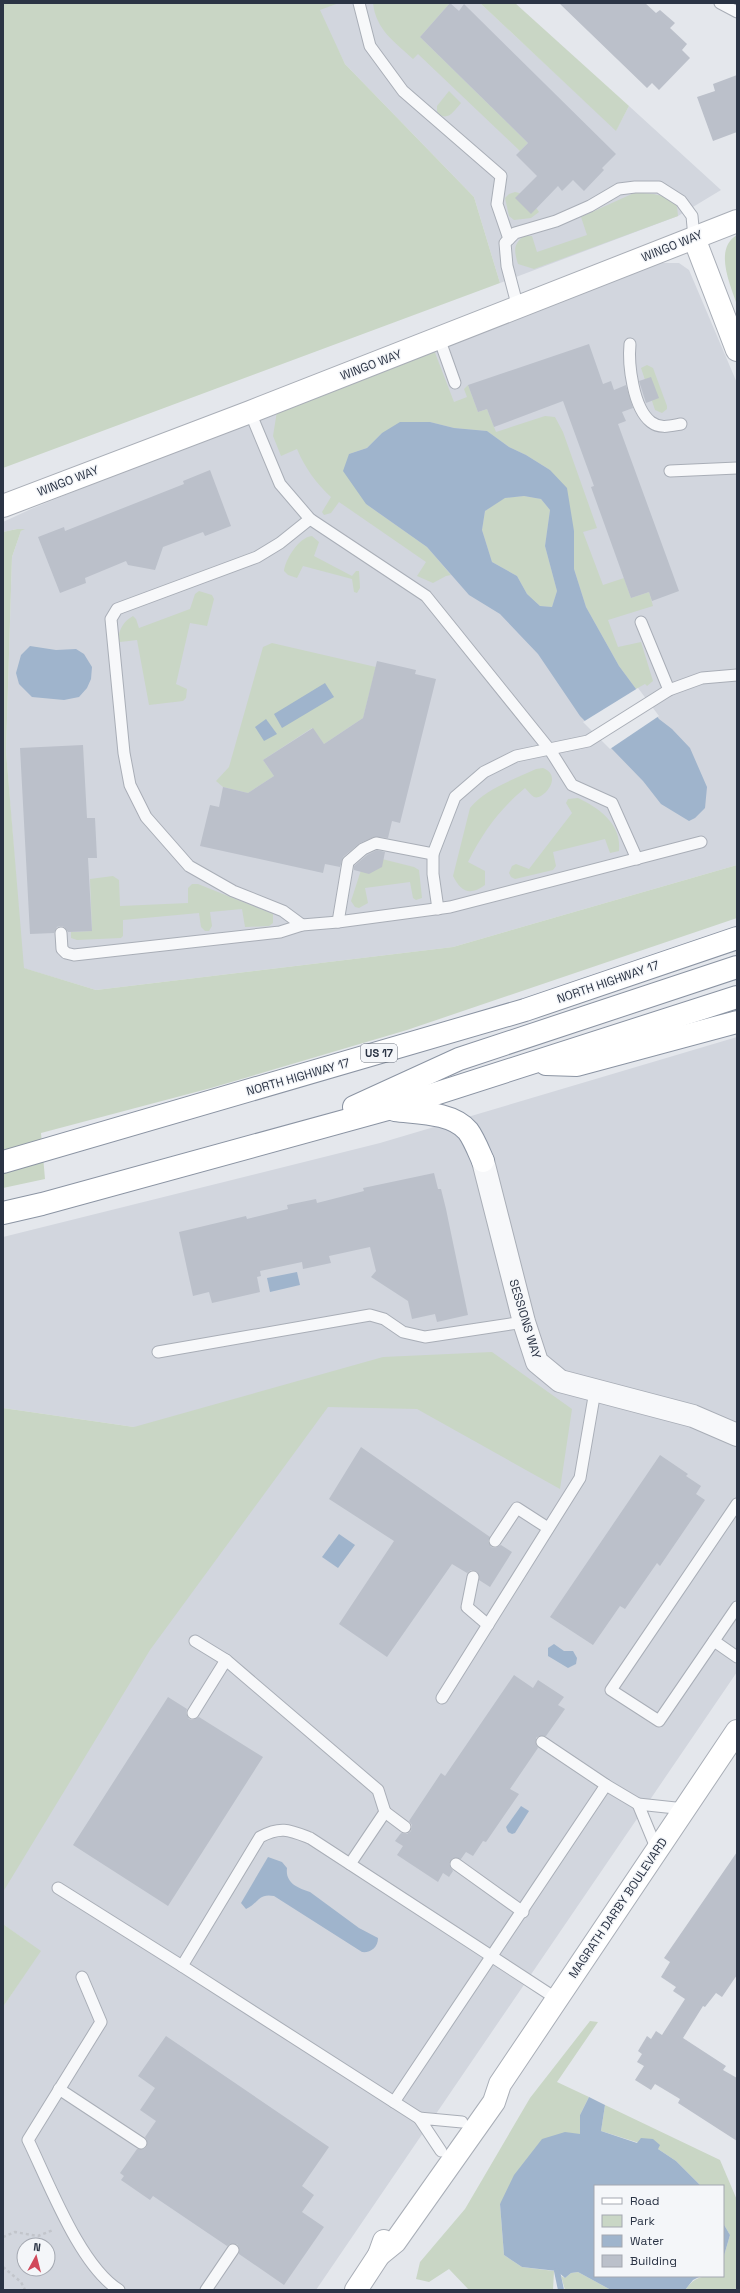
<svg xmlns="http://www.w3.org/2000/svg" width="740" height="2293" font-family="'Space Grotesk',sans-serif">
  <rect width="100%" height="100%" fill="#e4e7ec"/>
  <g fill="#d2d6de" fill-rule="evenodd">
    <polygon points="315,3 480,3 616,130 629,106 721,190 678,216 500,283 474,197 345,64"/>
    <polygon points="659,263 679,263 689,270 737,383 737,865 453,947 96,990 23,968 6,751 12,557 21,531 24,529 17,529 3,532 3,522 31,509 201,440"/>
    <path d="M737 1037V1672L316 2290H3V2007L40 1951 3 1924V1866L134 1427 3 1408V1237L380 1143ZM24 2245H48V2269H24Z"/>
  </g>
  <g fill="#c9d6c5">
    <polygon points="3,3 339,3 320,10 345,64 474,197 500,283 3,468"/>
    <path d="M373 3H450L420 37 528 143 520 151 418 54 413 59C394 41 376 30 373 3Z"/>
    <polygon points="480,3 515,3 629,106 616,131"/>
    <path d="M449 91 461 103C454 111 447 123 437 112V106Z"/>
    <path d="M515 192C524 193 534 204 539 212L531 218 514 220 509 216 505 198 509 194Z"/>
    <path d="M634 193C651 193 663 193 677 206L678 216 534 269 518 264C514 251 513 244 524 236H532L537 252 587 235 581 217Z"/>
    <path d="M737 235V305C731 286 713 249 737 235Z"/>
    <path d="M434 350 454 402 467 397 464 389 468 385 478 412 487 409 496 432 545 416 555 417 563 432 597 528 583 532 603 585 624 578 631 598 649 592 653 606 608 620 618 647 641 642 653 681 647 686 645 684 636 689 619 666 586 607 574 569V531L550 470 526 455 509 447 487 431 454 428 430 422 382 433 367 448 349 454 366 504 427 547 451 575 446 576 433 583 417 576 426 562 339 502 331 513 324 515 322 512 331 497C316 483 305 468 297 449L281 456 273 436 277 411Z"/>
    <polygon points="647,365 653,368 667,406 667,409 662,413 655,410 641,368"/>
    <polygon points="524,496 541,499 550,510 545,546 557,591 552,607 540,606 527,594 517,576 492,562 482,530 485,511 504,498"/>
    <polygon points="17,529 25,529 21,531 12,557 6,751 24,968 96,990 453,947 737,865 737,918 407,1030 211,1088 41,1133 45,1179 3,1188 3,532"/>
    <path d="M312 536 319 542 314 556 352 576 356 571H359L360 588 357 593 354 592 352 579 303 566 297 578 288 575 284 571C285 560 299 537 312 536Z"/>
    <path d="M199 591 212 595 214 599 207 626 190 623 176 684 187 689 186 698 183 701 149 705 137 640 120 642 118 639C120 628 123 622 133 616L136 619 139 628 190 609 195 594Z"/>
    <polygon points="272,643 376,667 363,718 324,744 312,728 263,760 274,776 248,793 223,787 216,781 229,767 263,647"/>
    <path d="M543 768C564 776 543 801 534 797 531 795 528 791 525 788 499 810 483 832 468 862L485 871V885C470 896 461 892 453 876L470 808C485 789 515 779 536 769Z"/>
    <path d="M578 798C599 808 622 824 619 851L610 853 605 839 553 852 556 866 553 870 515 879 511 877 509 873 512 866 516 864 529 869 572 813 566 803 568 799Z"/>
    <polygon points="378,858 414,867 419,870 422,898 416,900 413,898 410,882 365,888 368,903 359,908 355,907 351,901 363,864"/>
    <polygon points="113,876 119,880 120,906 188,903 188,888 192,884 198,884 273,914 273,923 269,926 245,927 242,909 210,912 212,926 209,931 205,931 201,927 199,913 123,920 123,936 121,938 77,940 71,938 71,932 92,931 90,879"/>
    <polygon points="492,1352 572,1409 560,1489 417,1409 328,1407 150,1650 3,1892 3,1408 134,1427 383,1357"/>
    <polygon points="3,1924 41,1951 3,2007"/>
    <polygon points="590,2021 598,2022 557,2082 589,2097 580,2115 580,2134 500,2204 504,2255 522,2267 554,2271 553,2290 469,2290 449,2269 429,2282 416,2279 420,2262 465,2209 530,2098"/>
    <path d="M605 2105 720 2160 737 2200V2290H685C697 2274 704 2276 723 2276V2259L730 2235 723 2223V2186H701L676 2161 658 2149 601 2131Z"/>
    <polygon points="578,2272 611,2290 565,2290 561,2276 565,2278 571,2273"/>
  </g>
  <g fill="#9fb4cc" fill-rule="evenodd">
    <path d="M400 422H430L454 428 487 431 509 447 526 455 550 470 567 488 574 531V569L586 607 619 666 639 693 659 719 672 729 690 748 707 787 705 808 695 818 689 821 661 804 643 781 580 716 538 654 500 614 469 595 427 547 366 504 343 471 349 454 367 448 382 433ZM524 496 541 499 550 510 545 546 557 591 552 607 540 606 527 594 517 576 492 562 482 530 485 511 505 498Z"/>
    <polygon points="30,646 56,650 76,649 84,654 92,667 91,679 87,688 79,697 64,700 32,697 19,684 16,673 21,655"/>
    <polygon points="325,683 334,697 282,728 274,714"/>
    <polygon points="266,719 277,734 264,741 255,727"/>
    <polygon points="297,1272 300,1285 270,1292 267,1278"/>
    <polygon points="339,1534 355,1545 338,1568 322,1557"/>
    <polygon points="554,1644 564,1651 573,1651 577,1658 576,1664 568,1668 548,1656 548,1648"/>
    <polygon points="521,1806 529,1811 515,1833 512,1834 508,1832 506,1827"/>
    <path d="M268 1857 282 1862 287 1868C285 1883 298 1888 310 1892L359 1928 378 1938C378 1948 370 1953 362 1952L274 1896C258 1893 259 1903 246 1909L241 1903Z"/>
    <polygon points="589,2097 605,2105 601,2131 637,2143 641,2138 653,2139 660,2145 658,2149 676,2161 701,2186 595,2186 595,2276 701,2276 693,2280 685,2290 611,2290 578,2272 571,2273 565,2278 557,2271 522,2267 504,2255 500,2204 514,2175 542,2139 565,2132 580,2134 580,2115"/>
    <polygon points="723,2223 730,2235 723,2259"/>
  </g>
  <polygon fill="#e4e7ec" points="638,688 659,716 610,749 583,722"/>
  <g fill="none" stroke-linecap="round" stroke-linejoin="round">
    <polyline stroke="#9fb4cc" stroke-width="6" points="557,2271 561,2290"/>
  </g>
  <g fill="#bbc0ca">
    <polygon points="450,3 459,11 464,4 616,154 602,168 604,170 584,191 573,180 562,191 558,186 531,214 515,198 537,176 516,155 528,143 420,37"/>
    <polygon points="559,3 645,3 656,13 660,10 675,23 670,28 687,44 682,50 690,58 659,90 652,83 647,88"/>
    <polygon points="737,75 737,132 713,141 697,97 715,91 713,84"/>
    <polygon points="589,344 603,384 611,381 614,390 626,385 633,408 622,412 626,421 618,424 679,591 652,601 649,592 631,598 591,487 594,486 563,401 494,427 487,409 478,412 468,385"/>
    <polygon points="651,377 659,398 646,403 639,381"/>
    <polygon points="210,470 231,526 205,536 203,532 163,547 155,570 128,565 126,561 85,578 86,583 60,593 38,537 64,527 65,531 184,484 183,481"/>
    <polygon points="377,661 416,670 415,674 436,679 400,823 392,821 388,838 374,837 360,843 343,857 340,867 325,864 323,873 200,846 210,805 219,807 223,787 248,793 274,776 263,760 313,728 324,744 363,718"/>
    <polygon points="83,745 87,818 95,818 97,858 88,858 92,931 68,932 64,927 61,926 57,927 54,933 30,934 20,748"/>
    <polygon points="377,850 385,852 382,867 369,874 354,870 354,866 367,855"/>
    <polygon points="434,1173 438,1189 441,1189 446,1209 468,1315 437,1322 435,1314 412,1319 408,1301 371,1277 376,1271 370,1247 329,1256 331,1263 303,1269 302,1262 260,1271 261,1276 257,1277 260,1292 212,1303 209,1292 193,1296 179,1232 246,1216 247,1219 288,1209 287,1205 316,1199 317,1203 364,1191 363,1188"/>
    <polygon points="361,1447 490,1537 488,1541 491,1547 495,1548 501,1545 512,1552 490,1587 479,1580 477,1572 471,1570 467,1573 452,1564 387,1657 339,1624 394,1541 329,1499"/>
    <polygon points="660,1455 688,1474 686,1476 701,1486 696,1494 705,1500 660,1566 657,1563 625,1609 620,1606 593,1645 550,1617"/>
    <polygon points="514,1675 533,1688 538,1680 564,1697 558,1705 565,1709 546,1736 539,1736 536,1738 536,1745 538,1748 510,1789 519,1794 486,1842 483,1841 473,1856 466,1852 461,1859 453,1858 449,1864 453,1871 449,1877 443,1873 438,1882 397,1855 403,1846 395,1841 401,1833 407,1834 411,1831 412,1825 409,1821 441,1773 445,1776"/>
    <polygon points="168,1697 187,1709 186,1713 189,1719 193,1720 199,1717 263,1757 168,1906 73,1845"/>
    <polygon points="737,1852 737,1975 722,1997 716,1993 705,2007 703,2006 683,2038 726,2066 723,2070 737,2078 737,2141 678,2103 680,2099 655,2084 651,2090 635,2080 644,2066 637,2062 642,2054 638,2051 647,2036 651,2039 656,2031 662,2035 685,1999 673,1991 676,1987 661,1977 670,1962 664,1958"/>
    <polygon points="166,2036 329,2147 302,2186 314,2195 302,2212 324,2227 284,2285 239,2254 239,2247 237,2244 230,2244 227,2246 153,2196 150,2200 121,2180 124,2176 120,2173 137,2149 144,2149 147,2146 147,2140 145,2137 156,2121 140,2110 155,2088 138,2076"/>
  </g>
  <g fill="none" stroke-linecap="round" stroke-linejoin="round">
    <defs>
      <g id="lane">
        <polyline points="359,3 370,46 403,91 501,176 497,204 509,239"/>
        <polyline points="720,3 737,12"/>
        <polyline points="518,308 507,266 505,243 515,233 556,221 590,206 619,189 635,187 659,187 681,201 692,216 694,238"/>
        <polyline points="439,338 455,383"/>
        <path d="M630 344C628 364 633 408 651 422 660 429 670 426 681 424"/>
        <polyline points="250,412 280,484 310,519 426,596 550,750 572,785 612,803 637,859"/>
        <polyline points="670,471 737,468"/>
        <polyline points="641,622 669,690"/>
        <polyline points="438,909 433,874 433,854 455,797 484,772 516,756 588,741 669,690 702,678 737,675"/>
        <polyline points="338,922 348,862 363,849 376,843 433,854"/>
        <polyline points="302,925 283,911 233,891 189,866 146,817 130,785 124,753 111,619 117,609 257,557 280,543 310,519"/>
        <polyline points="61,933 62,949 66,953 74,955 280,932 302,925 338,922 450,907 701,842"/>
        <polyline points="158,1352 370,1315 384,1319 403,1332 425,1337 524,1322"/>
        <polyline points="737,1504 611,1690 659,1721 737,1607"/>
        <polyline points="495,1541 517,1508 548,1528"/>
        <polyline points="473,1577 467,1607 488,1625"/>
        <polyline points="195,1641 226,1660 378,1790 385,1812 350,1864"/>
        <polyline points="714,1641 737,1657"/>
        <polyline points="442,1698 580,1478 595,1391"/>
        <polyline points="193,1713 226,1660"/>
        <polyline points="542,1742 606,1785"/>
        <polyline points="385,1812 405,1827"/>
        <polyline points="657,1850 638,1804 685,1809"/>
        <polyline points="456,1864 523,1912"/>
        <polyline points="58,1888 182,1966"/>
        <path d="M82 1977 101 2022 28 2140C49 2183 80 2266 119 2290"/>
        <polyline points="59,2089 141,2143"/>
        <polyline points="394,2102 606,1785 638,1804"/>
        <path d="M419 2118 182 1966 260 1837C281 1826 289 1830 310 1838L557 1999"/>
        <polyline points="441,2151 419,2118 462,2122"/>
        <polyline points="206,2290 233,2250"/>
      </g>
      <polyline id="street" points="483,1161 524,1322 537,1362 560,1381 693,1416 737,1435"/>
      <g id="secondary">
        <polyline points="694,238 737,350"/>
        <polyline points="3,506 250,412 737,221"/>
        <polyline points="379,2255 395,2242 494,2102 500,2084 737,1731"/>
        <polyline points="356,2290 379,2255 384,2241"/>
      </g>
      <g id="highway">
        <polyline points="546,1064 577,1065 737,1022"/>
        <polyline points="354,1107 459,1059 737,967"/>
        <path d="M395 1110C417 1113 452 1112 468 1131 474 1139 479 1152 483 1161"/>
        <polyline points="3,1162 525,1010 737,938"/>
        <polyline points="3,1213 42,1204 388,1109 737,997"/>
      </g>
    </defs>
    <use href="#lane" stroke="#a9aeb7" stroke-width="13"/>
    <use href="#street" stroke="#a9aeb7" stroke-width="24"/>
    <use href="#secondary" stroke="#a9aeb7" stroke-width="24"/>
    <use href="#highway" stroke="#8b94a3" stroke-width="24"/>
    <g stroke="#c2c5cb" stroke-width="2.5" stroke-dasharray="3 3" stroke-linecap="butt">
      <polyline points="3,2237 15,2232 38,2236 53,2230"/>
      <polyline points="3,2267 21,2282 25,2290"/>
    </g>
    <use href="#lane" stroke="#f7f8fa" stroke-width="11"/>
    <use href="#street" stroke="#f7f8fa" stroke-width="22"/>
    <use href="#secondary" stroke="#fff" stroke-width="22"/>
    <use href="#highway" stroke="#fff" stroke-width="22"/>
  </g>
  <g text-anchor="middle" dominant-baseline="central" stroke-width="3" stroke-linejoin="round" paint-order="stroke">
    <rect fill="#f4f6f9" stroke="#676e7b" stroke-width="1" x="361" y="1044" width="36" height="18" rx="3"/>
    <g font-size="11" font-weight="bold" fill="#2b3445">
      <text x="379" y="1053">US 17</text>
    </g>
    <g font-size="12" fill="#2b3445" stroke="#f4f6f9">
      <text transform="translate(672 246) rotate(-22)">WINGO WAY</text>
      <text transform="translate(371 365) rotate(-21)">WINGO WAY</text>
      <text transform="translate(68 481) rotate(-21)">WINGO WAY</text>
      <text transform="translate(608 982) rotate(-19)">NORTH HIGHWAY 17</text>
      <text transform="translate(298 1077) rotate(-16)">NORTH HIGHWAY 17</text>
      <text transform="translate(525 1319) rotate(73)">SESSIONS WAY</text>
      <text transform="translate(618 1908) rotate(-56)">MAGRATH DARBY BOULEVARD</text>
    </g>
  </g>
  <rect width="740" height="2293" fill="none" stroke="#2b3445" stroke-width="8"/>
  <rect x="594" y="2185" width="130" height="92" fill="#f4f6f9" stroke="#a4a8b1"/>
  <rect x="602" y="2198" width="20" height="6" fill="#ffffff" stroke="#a4a8b1"/>
  <text x="630" y="2205" font-size="12" fill="#2b3445">Road</text>
  <rect x="602" y="2215" width="20" height="12" fill="#c9d6c5" stroke="#a4a8b1"/>
  <text x="630" y="2225" font-size="12" fill="#2b3445">Park</text>
  <rect x="602" y="2235" width="20" height="12" fill="#9fb4cc" stroke="#a4a8b1"/>
  <text x="630" y="2245" font-size="12" fill="#2b3445">Water</text>
  <rect x="602" y="2255" width="20" height="12" fill="#bbc0ca" stroke="#a4a8b1"/>
  <text x="630" y="2265" font-size="12" fill="#2b3445">Building</text>
  <g transform="translate(36 2257) rotate(7)"><circle r="19" fill="#f4f6f9" stroke="#a4a8b1"/>
  <path d="M0-3L7 15L0 10L-7 15Z" fill="#d1495b"/>
  <text y="-6" font-size="11" font-weight="bold" text-anchor="middle" fill="#2b3445">N</text>
  </g>
</svg>
